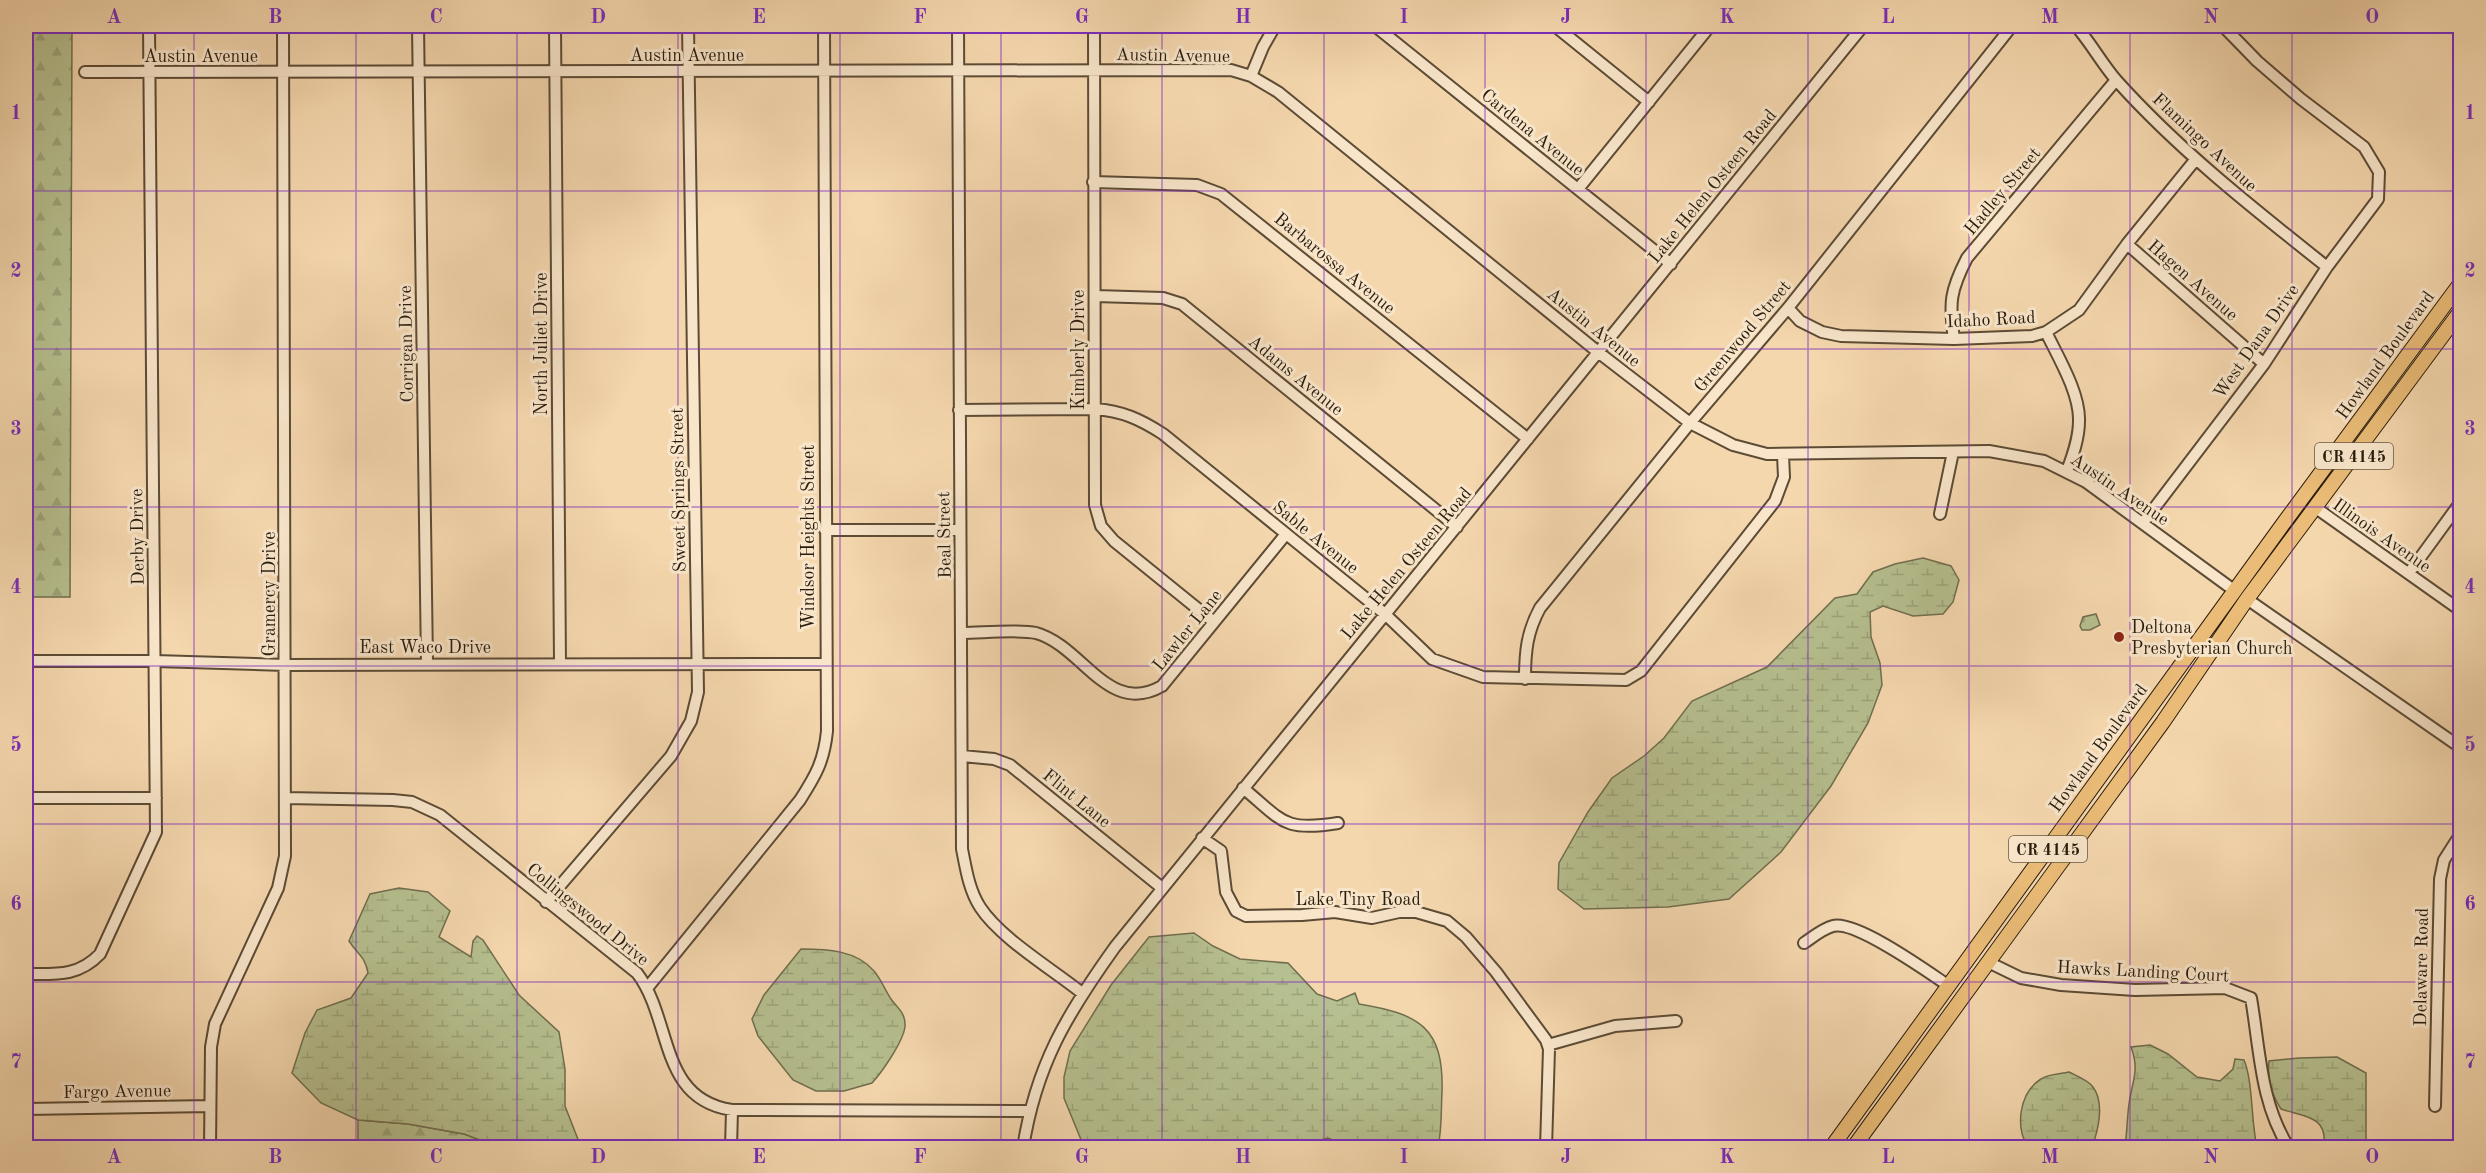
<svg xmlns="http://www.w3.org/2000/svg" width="2486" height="1173" viewBox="0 0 2486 1173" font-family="'Old Standard TT',serif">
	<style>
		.forest { fill: url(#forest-firs); stroke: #706e4e; stroke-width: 1.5 }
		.wetland { fill: url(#wetland-marsh); stroke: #706e4e; stroke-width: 1.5 }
		.cemetery { fill: url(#cemetery-stones); stroke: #706e4e; stroke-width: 1.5 }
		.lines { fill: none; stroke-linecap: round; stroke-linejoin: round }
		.minor-casing { stroke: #5c4b35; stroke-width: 14 }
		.major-casing { stroke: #291c0d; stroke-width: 16 }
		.minor { stroke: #f8e5ca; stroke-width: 10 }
		.major { stroke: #eabc77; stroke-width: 14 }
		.grid { fill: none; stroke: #7b2cbf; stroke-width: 1.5; stroke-opacity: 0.55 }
		.poi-dot { fill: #8f2418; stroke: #f8e5ca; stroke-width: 2 }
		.labels { text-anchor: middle; stroke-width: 6; stroke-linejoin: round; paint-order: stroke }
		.shield { fill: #f8e5ca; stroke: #675846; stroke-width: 1.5 }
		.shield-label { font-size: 16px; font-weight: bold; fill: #291c0d }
		.street-label { font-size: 18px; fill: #291c0d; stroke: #f8e5ca }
		.poi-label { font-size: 18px; fill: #291c0d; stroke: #f8e5ca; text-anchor: start }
		.neatline { fill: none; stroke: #7b2cbf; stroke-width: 2 }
		.grid-label { font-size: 20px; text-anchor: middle; font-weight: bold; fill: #7b2cbf }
	</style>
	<defs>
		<pattern id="forest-firs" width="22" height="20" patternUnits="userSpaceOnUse" patternTransform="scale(1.5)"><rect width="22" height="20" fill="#b6bf8f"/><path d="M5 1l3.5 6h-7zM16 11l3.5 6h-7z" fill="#9ca47a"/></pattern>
		<pattern id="wetland-marsh" width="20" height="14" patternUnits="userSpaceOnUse" patternTransform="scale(1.5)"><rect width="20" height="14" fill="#b6bf8f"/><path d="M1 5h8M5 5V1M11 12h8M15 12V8" fill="none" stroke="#9ca47a"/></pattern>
		<pattern id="cemetery-stones" width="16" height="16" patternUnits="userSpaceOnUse" patternTransform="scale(1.5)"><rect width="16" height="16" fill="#b6bf8f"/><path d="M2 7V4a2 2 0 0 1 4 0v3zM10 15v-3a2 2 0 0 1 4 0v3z" fill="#9ca47a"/></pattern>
	</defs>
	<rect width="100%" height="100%" fill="#f5d7ae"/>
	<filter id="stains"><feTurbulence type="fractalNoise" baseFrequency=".00333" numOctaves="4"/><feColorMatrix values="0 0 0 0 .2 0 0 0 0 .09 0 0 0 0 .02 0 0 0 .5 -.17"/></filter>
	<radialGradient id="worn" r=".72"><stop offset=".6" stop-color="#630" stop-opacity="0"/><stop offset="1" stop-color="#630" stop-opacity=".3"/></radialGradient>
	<!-- forest -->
	<path class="forest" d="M 26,26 L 72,26 L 70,597 L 26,597 Z
		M 358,1120 L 408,1124 L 464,1134 L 499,1147 L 358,1148 Z
		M 1328,1138 L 1350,1147 L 1305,1148 L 1309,1143 Z"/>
	<!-- wetland -->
	<path class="wetland" d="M 1923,558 L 1951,566 L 1959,580 L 1953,602 L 1943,614 L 1913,616 L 1883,606 L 1870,612 L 1871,637 L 1880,663 L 1882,685 L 1868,723 L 1831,786 L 1781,852 L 1729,899 L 1668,907 L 1584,909 L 1558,889 L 1559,863 L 1588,812 L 1612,778 L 1644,756 L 1664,738 L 1692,701 L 1767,667 L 1835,598 L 1857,594 L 1873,572 L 1895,564 Z
		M 399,888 L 428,892 L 450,911 L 439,937 L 471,957 L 473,941 L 477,936 L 483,940 L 519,995 L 559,1032 L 565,1069 L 565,1106 L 581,1147 L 540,1147 L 538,1145 L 499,1147 L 464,1134 L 408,1124 L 358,1120 L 321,1103 L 292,1073 L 305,1033 L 317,1010 L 351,998 L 368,973 C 365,956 358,955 349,941 L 370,894 Z
		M 1194,933 L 1213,946 L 1240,959 L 1288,963 L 1317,994 L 1337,1001 L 1355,993 L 1359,1004 C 1419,1014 1444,1027 1442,1092 C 1441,1110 1442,1129 1438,1147 L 1350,1147 L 1328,1138 L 1309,1143 L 1305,1148 L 1084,1147 L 1064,1098 L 1064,1077 L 1070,1051 L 1111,985 L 1149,937 Z
		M 801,949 C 827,949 856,950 874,971 C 881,979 885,990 891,999 C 898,1009 906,1013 905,1027 C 903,1042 882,1072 872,1083 L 844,1091 L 816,1091 L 793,1080 L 758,1036 L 752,1019 L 764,995 Z
		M 2150,1045 L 2168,1054 L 2197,1077 L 2220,1081 L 2233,1069 L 2235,1059 L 2244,1060 C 2253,1081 2251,1122 2257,1147 L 2125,1147 C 2127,1133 2127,1118 2129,1104 C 2132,1081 2140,1071 2131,1047 Z
		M 2337,1057 L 2366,1073 L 2366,1147 L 2324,1147 C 2328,1115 2304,1117 2281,1109 C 2271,1093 2267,1080 2269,1061 L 2299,1058 Z
		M 2069,1072 C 2077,1076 2088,1080 2093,1087 C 2105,1103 2098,1131 2092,1147 L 2028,1147 C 2015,1127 2019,1093 2041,1079 C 2048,1074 2061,1074 2069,1072 Z"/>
	<!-- cemetery -->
	<path class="cemetery" d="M 2096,614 L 2100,625 L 2090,630 L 2082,630 L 2080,626 L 2083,617 Z"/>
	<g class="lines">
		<!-- minor casing -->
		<g class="minor-casing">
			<path id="minor" d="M 418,26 L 427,663
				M 555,26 L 560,663
				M 958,26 L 962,849 C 966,869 969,890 980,907 C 1000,938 1052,969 1082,993
				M 1094,26 L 1095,505 L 1101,526 L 1114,541 L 1214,622
				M 1375,26 L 1671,264
				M 1555,26 L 1649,102
				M 2076,26 C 2091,43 2102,64 2117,81 C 2180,151 2254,209 2327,267
				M 85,72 L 1231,70 L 1251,76 L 1278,92 L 1598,352 L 1690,423 L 1733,445 L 1767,454 L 1989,451 L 2044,461 L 2086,482 L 2235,591
				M 1251,76 L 1263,47 L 1275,26
				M 1093,182 L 1197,185 L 1221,194 L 1528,439
				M 1578,189 L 1710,26
				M 2127,244 L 2264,364
				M 1095,296 L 1163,298 L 1182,304 L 1457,527
				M 1788,308 L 1800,321 L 1822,332 L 1841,336 L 1954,339 L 2032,336 L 2046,332 L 2079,310 L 2127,244 L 2196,159
				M 2046,332 C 2058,357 2080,393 2079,421 C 2079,438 2073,455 2067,471
				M 1954,339 C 1949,303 1950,291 1967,258 L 2116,80
				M 959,410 L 1095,409 C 1122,411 1140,419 1163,434 L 1385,614 L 1432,659 L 1483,677 L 1626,680 L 1641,671 L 1775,501 L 1784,477 L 1783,455
				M 2316,508 L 2460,610
				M 1940,514 L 1953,452
				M 2143,523 L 2264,364 L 2327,267 L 2378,199 L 2379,172 L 2364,147 L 2301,99 L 2257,61 L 2223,26
				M 825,530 L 960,530
				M 2409,573 L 2460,503
				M 2247,599 L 2460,747
				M 962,633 C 981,633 1018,629 1036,633 C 1083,646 1108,717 1162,686 L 1286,534
				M 26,661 L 155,661 L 285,665 L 825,664
				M 1525,679 C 1525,651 1527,632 1540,608 L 1690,423 L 1788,308 L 2012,26
				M 962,756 L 994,759 L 1010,765 L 1162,888
				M 1243,788 C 1283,821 1283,832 1338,823
				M 26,798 L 156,798
				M 286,798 L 393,800 L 412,802 L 440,815 L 637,973 C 673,1020 658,1099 732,1110 L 1029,1111
				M 1202,838 L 1221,851 L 1226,892 L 1236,911 L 1246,916 L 1302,915 L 1335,912 L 1372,918 L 1399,912 L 1416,912 L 1447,921 L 1466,937 L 1496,972 L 1546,1040 L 1549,1049 L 1546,1148
				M 546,902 L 671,756 L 691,721 L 698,692 L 688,26
				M 1804,943 C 1813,937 1822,929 1833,926 C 1856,920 1928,972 1949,986
				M 1988,962 L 2021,978 L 2061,985 L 2135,990 L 2225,988 L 2251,998 C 2260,1050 2260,1102 2289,1148
				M 26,974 C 55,974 78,977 100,954 L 156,832 L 149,26
				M 648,987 L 800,800 C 816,775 824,761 827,731 L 824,26
				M 1548,1045 L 1615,1026 L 1676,1021
				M 2435,1106 L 2440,879 L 2444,860 L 2460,835
				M 26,1109 L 210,1106
				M 210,1148 L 211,1047 L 215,1024 L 278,888 L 285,856 L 283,26
				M 731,1148 L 732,1110
				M 1023,1148 C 1036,1065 1067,1014 1115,947 L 1863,26"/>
		</g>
		<!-- major casing -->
		<g class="major-casing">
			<path id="major" d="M 1831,1148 L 2283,524 L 2460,284
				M 1853,1148 L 2163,722 L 2247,599 L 2460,312"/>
		</g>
		<!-- minor -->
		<use href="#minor" class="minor"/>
		<!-- major -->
		<use href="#major" class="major"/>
	</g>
	<!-- grid -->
	<path class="grid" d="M 194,26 L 194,1148M 356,26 L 356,1148M 517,26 L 517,1148M 678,26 L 678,1148M 840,26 L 840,1148M 1001,26 L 1001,1148M 1162,26 L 1162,1148M 1324,26 L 1324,1148M 1485,26 L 1485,1148M 1646,26 L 1646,1148M 1808,26 L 1808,1148M 1969,26 L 1969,1148M 2130,26 L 2130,1148M 2292,26 L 2292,1148M 26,191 L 2460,191M 26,349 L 2460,349M 26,507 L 2460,507M 26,666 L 2460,666M 26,824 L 2460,824M 26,982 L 2460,982"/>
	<!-- markers -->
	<circle class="poi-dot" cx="2119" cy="637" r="6"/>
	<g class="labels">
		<!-- shield labels -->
		<g class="shield">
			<rect x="2315" y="443" width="78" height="26" rx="4.5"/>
			<rect x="2009" y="836" width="78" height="26" rx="4.5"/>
		</g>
		<g class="shield-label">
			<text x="2354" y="462">CR 4145</text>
			<text x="2048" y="855">CR 4145</text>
		</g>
		<!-- street labels -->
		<g class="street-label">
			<text x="687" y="61">Austin Avenue</text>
			<text transform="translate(1173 55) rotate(1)" y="6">Austin Avenue</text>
			<text x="201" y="62">Austin Avenue</text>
			<text transform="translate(1533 132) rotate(39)" y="6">Cardena Avenue</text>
			<text transform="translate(2205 142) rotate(43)" y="6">Flamingo Avenue</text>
			<text transform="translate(1712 186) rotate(-51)" y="6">Lake Helen Osteen Road</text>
			<text transform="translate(2002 191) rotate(-50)" y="6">Hadley Street</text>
			<text transform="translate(1335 263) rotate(39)" y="6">Barbarossa Avenue</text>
			<text transform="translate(2193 280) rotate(41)" y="6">Hagen Avenue</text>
			<text transform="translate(1991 319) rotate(-3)" y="6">Idaho Road</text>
			<text transform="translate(1594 327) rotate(39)" y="6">Austin Avenue</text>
			<text transform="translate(1742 336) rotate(-50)" y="6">Greenwood Street</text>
			<text transform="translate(2256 341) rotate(-55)" y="6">West Dana Drive</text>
			<text transform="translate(406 344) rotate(-91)" y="6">Corrigan Drive</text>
			<text transform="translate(541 344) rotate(-90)" y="6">North Juliet Drive</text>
			<text transform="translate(1078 350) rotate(-90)" y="6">Kimberly Drive</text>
			<text transform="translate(2385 355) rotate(-54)" y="6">Howland Boulevard</text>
			<text transform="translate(1296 375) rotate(39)" y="6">Adams Avenue</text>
			<text transform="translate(2120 489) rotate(34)" y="6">Austin Avenue</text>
			<text transform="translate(678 490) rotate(-91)" y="6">Sweet Springs Street</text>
			<text transform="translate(944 535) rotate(-91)" y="6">Beal Street</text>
			<text transform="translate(2382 535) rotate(35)" y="6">Illinois Avenue</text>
			<text transform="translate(137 537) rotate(-91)" y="6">Derby Drive</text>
			<text transform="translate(808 537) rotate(-90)" y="6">Windsor Heights Street</text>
			<text transform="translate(1316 537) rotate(39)" y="6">Sable Avenue</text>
			<text transform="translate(1406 563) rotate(-50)" y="6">Lake Helen Osteen Road</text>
			<text transform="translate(269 594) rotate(-90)" y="6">Gramercy Drive</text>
			<text transform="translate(1187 630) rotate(-51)" y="6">Lawler Lane</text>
			<text x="425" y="653">East Waco Drive</text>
			<text transform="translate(2098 748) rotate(-54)" y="6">Howland Boulevard</text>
			<text transform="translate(1077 798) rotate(39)" y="6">Flint Lane</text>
			<text x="1358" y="905">Lake Tiny Road</text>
			<text transform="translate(588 914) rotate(39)" y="6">Collingswood Drive</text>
			<text transform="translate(2421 967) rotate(-89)" y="6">Delaware Road</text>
			<text transform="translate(2143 971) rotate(3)" y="6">Hawks Landing Court</text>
			<text transform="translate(117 1091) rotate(-1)" y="6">Fargo Avenue</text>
		</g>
		<!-- poi labels -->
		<g class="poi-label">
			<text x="2131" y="633">Deltona<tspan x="2131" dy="21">Presbyterian Church</tspan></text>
		</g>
	</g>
	<!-- margin -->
	<rect width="2486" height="1173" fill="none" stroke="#f5d7ae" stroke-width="66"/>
	<rect x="33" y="33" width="2420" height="1107" class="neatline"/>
	<g class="grid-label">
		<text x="114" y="23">A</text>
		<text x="275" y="23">B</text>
		<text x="436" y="23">C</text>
		<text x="598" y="23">D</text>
		<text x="759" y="23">E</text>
		<text x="920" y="23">F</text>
		<text x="1082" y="23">G</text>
		<text x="1243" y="23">H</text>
		<text x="1404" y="23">I</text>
		<text x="1566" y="23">J</text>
		<text x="1727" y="23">K</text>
		<text x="1888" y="23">L</text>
		<text x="2050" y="23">M</text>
		<text x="2211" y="23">N</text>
		<text x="2372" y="23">O</text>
		<text x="16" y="119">1</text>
		<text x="2470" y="119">1</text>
		<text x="16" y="277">2</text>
		<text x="2470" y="277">2</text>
		<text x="16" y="435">3</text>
		<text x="2470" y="435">3</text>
		<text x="16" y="593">4</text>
		<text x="2470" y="593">4</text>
		<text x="16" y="751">5</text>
		<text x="2470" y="751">5</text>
		<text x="16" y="910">6</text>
		<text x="2470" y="910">6</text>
		<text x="16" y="1068">7</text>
		<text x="2470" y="1068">7</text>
		<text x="114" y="1163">A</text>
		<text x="275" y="1163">B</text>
		<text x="436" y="1163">C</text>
		<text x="598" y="1163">D</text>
		<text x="759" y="1163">E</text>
		<text x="920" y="1163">F</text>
		<text x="1082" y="1163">G</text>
		<text x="1243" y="1163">H</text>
		<text x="1404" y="1163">I</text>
		<text x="1566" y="1163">J</text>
		<text x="1727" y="1163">K</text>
		<text x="1888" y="1163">L</text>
		<text x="2050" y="1163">M</text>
		<text x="2211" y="1163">N</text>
		<text x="2372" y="1163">O</text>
	</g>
	<rect width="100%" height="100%" filter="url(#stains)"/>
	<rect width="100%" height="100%" fill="url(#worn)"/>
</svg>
